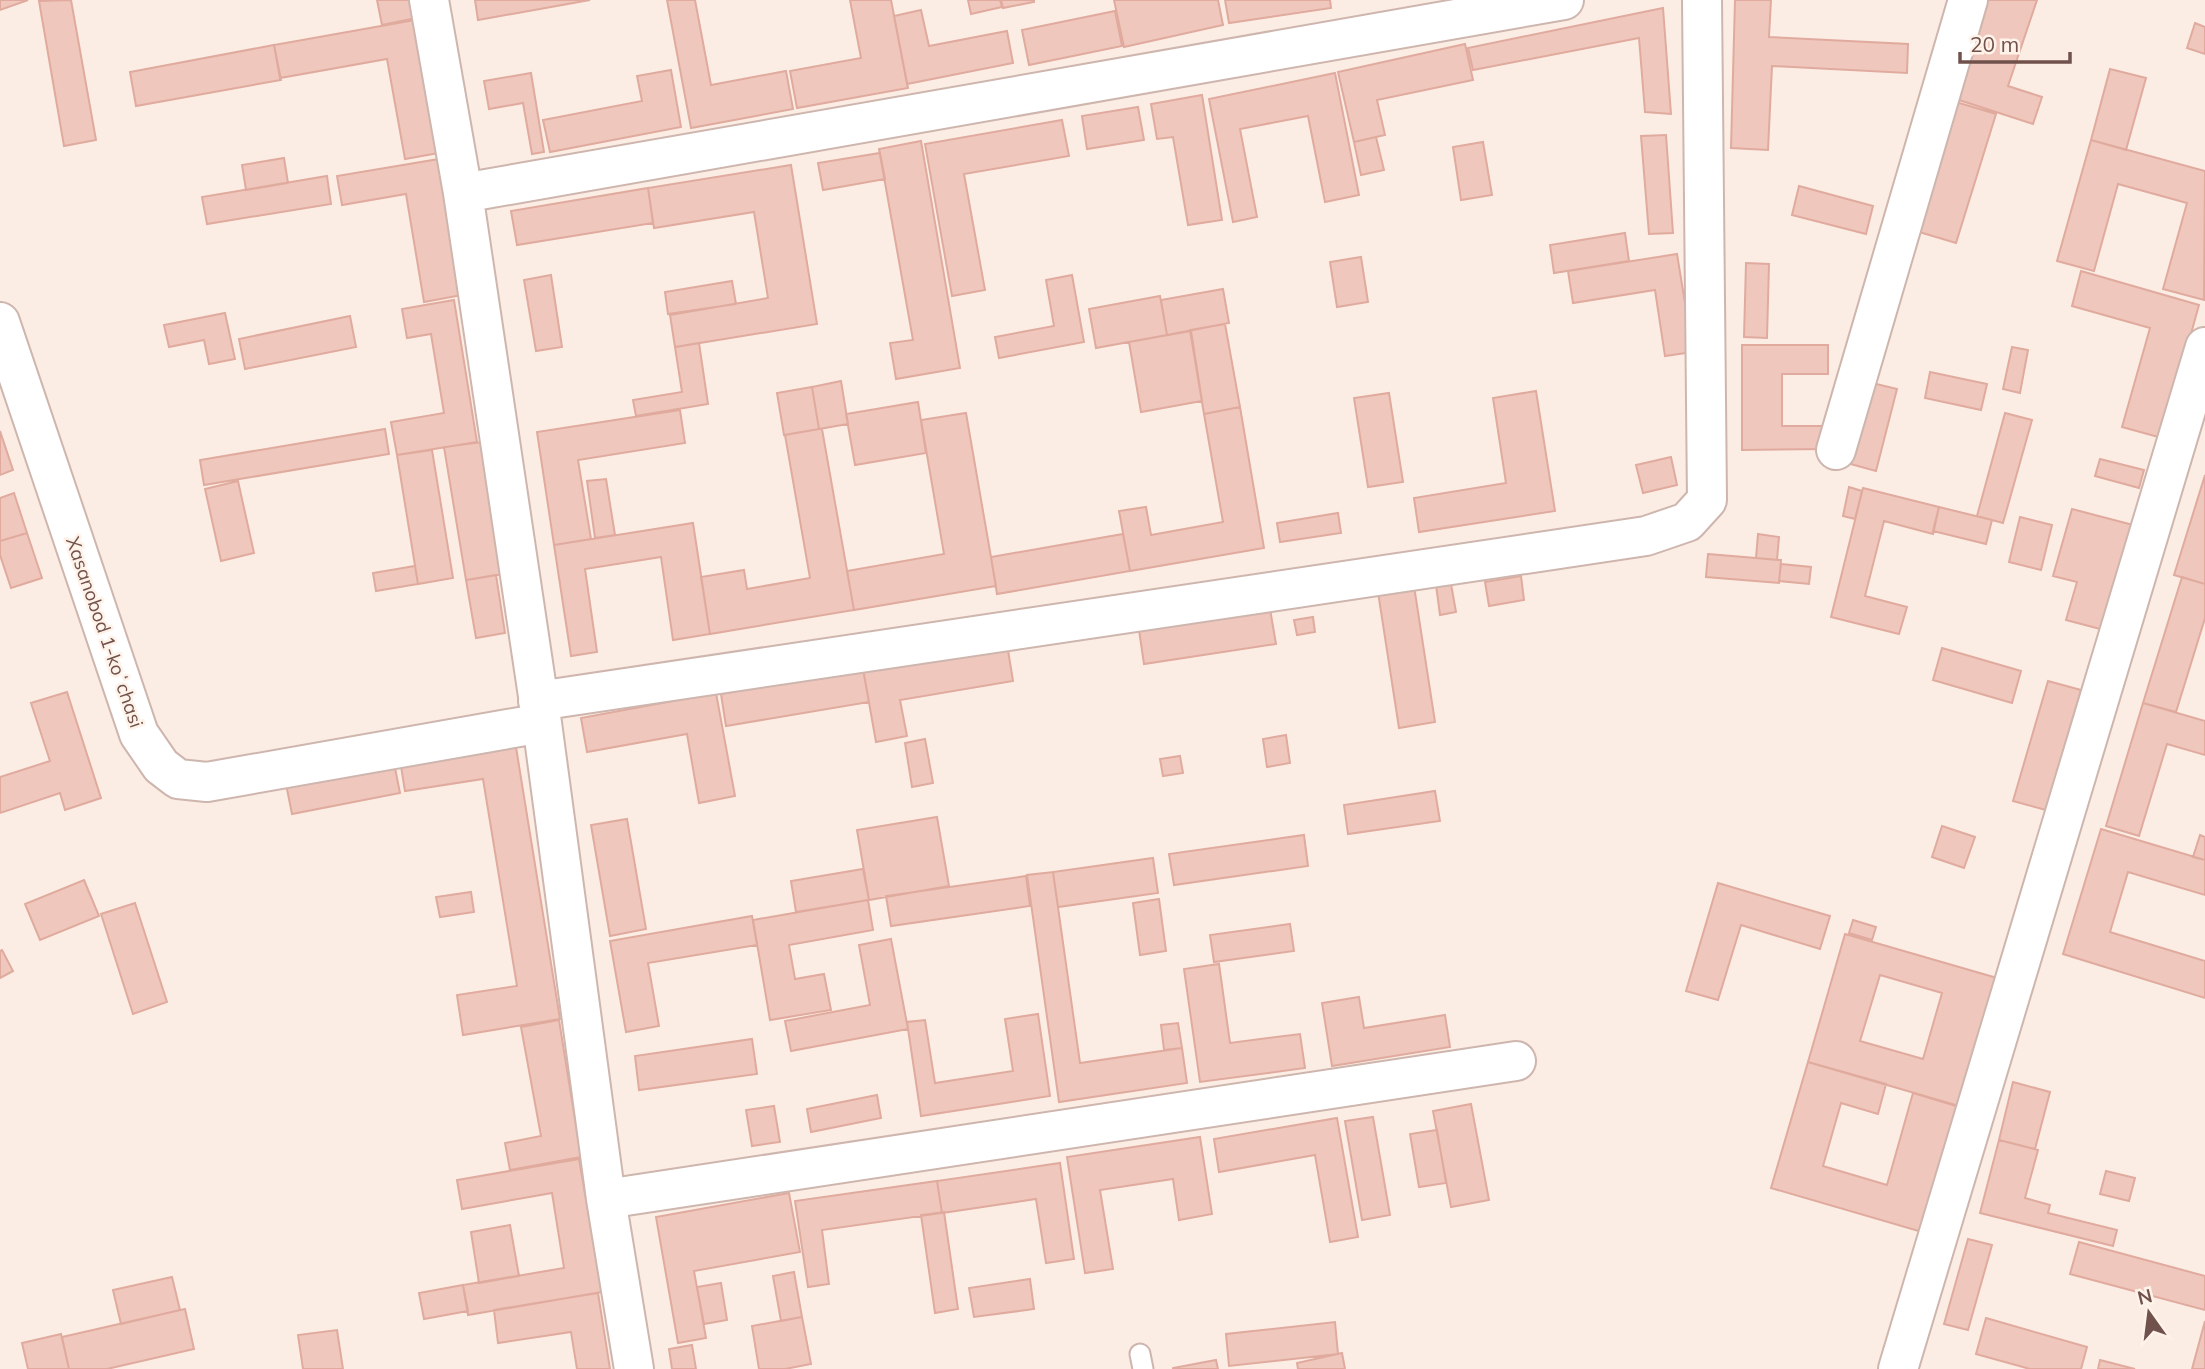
<svg xmlns="http://www.w3.org/2000/svg" width="2205" height="1369" viewBox="0 0 2205 1369" font-family="Mulish,sans-serif">
	<style>
		.building { fill: #efc7bd; stroke: #e0ab9e; stroke-width: 2; fill-rule: evenodd }
		.lines { fill: none; stroke-linecap: round; stroke-linejoin: round }
		.lane-casing { stroke: #ceb6ae; stroke-width: 23 }
		.street-casing { stroke: #ceb6ae; stroke-width: 42 }
		.lane { stroke: #fff; stroke-width: 19 }
		.street { stroke: #fff; stroke-width: 38 }
		.labels { text-anchor: middle; stroke-width: 5; stroke-linejoin: round; paint-order: stroke }
		.street-label { font-size: 19px; fill: #71514b; stroke: #fef2e9 }
	</style>
	<rect width="100%" height="100%" fill="#fbede4"/>
	<!-- building -->
	<path class="building" d="M 0,0 L 28,0 L 0,10 Z
		M 71,0 L 96,140 L 64,146 L 39,1 Z
		M 377,0 L 412,0 L 416,18 L 382,25 Z
		M 475,0 L 590,0 L 478,20 Z
		M 667,0 L 695,0 L 711,85 L 786,71 L 793,109 L 691,128 Z
		M 850,0 L 891,0 L 908,88 L 797,108 L 790,71 L 861,58 Z
		M 968,0 L 1000,0 L 1002,7 L 971,14 Z
		M 1001,0 L 1034,0 L 1034,2 L 1003,8 Z
		M 1114,0 L 1218,0 L 1223,25 L 1124,47 Z
		M 1225,0 L 1330,0 L 1331,8 L 1229,23 Z
		M 1735,0 L 1771,0 L 1769,37 L 1908,44 L 1907,73 L 1772,66 L 1768,150 L 1731,148 Z
		M 1988,0 L 2037,0 L 2008,86 L 2042,97 L 2033,124 L 1956,99 Z
		M 1663,8 L 1671,114 L 1645,112 L 1639,38 L 1473,70 L 1468,48 Z
		M 921,10 L 929,46 L 1007,31 L 1013,63 L 907,84 L 894,16 Z
		M 1115,11 L 1122,46 L 1029,65 L 1022,30 Z
		M 415,20 L 439,153 L 405,159 L 387,59 L 280,78 L 274,45 Z
		M 2195,23 L 2205,27 L 2205,54 L 2187,48 Z
		M 1465,44 L 1473,80 L 1377,100 L 1385,135 L 1354,142 L 1338,72 Z
		M 274,45 L 281,80 L 136,106 L 130,72 Z
		M 2110,69 L 2146,78 L 2126,150 L 2091,140 Z
		M 671,70 L 681,127 L 550,152 L 543,120 L 642,101 L 637,76 Z
		M 531,73 L 544,152 L 532,154 L 523,103 L 489,109 L 484,81 Z
		M 1335,73 L 1359,195 L 1325,202 L 1308,116 L 1240,129 L 1257,217 L 1233,222 L 1209,99 Z
		M 1202,95 L 1222,220 L 1188,225 L 1173,137 L 1157,139 L 1151,104 Z
		M 1956,102 L 1996,114 L 1956,243 L 1916,231 Z
		M 1138,107 L 1144,140 L 1087,149 L 1082,116 Z
		M 1062,120 L 1069,156 L 964,174 L 985,290 L 952,296 L 925,144 Z
		M 1666,135 L 1673,233 L 1649,234 L 1641,136 Z
		M 1376,137 L 1384,170 L 1361,175 L 1354,142 Z
		M 2091,140 L 2205,171 L 2204,300 L 2163,289 L 2187,203 L 2118,184 L 2094,271 L 2057,261 Z
		M 921,141 L 960,368 L 896,379 L 890,343 L 913,340 L 879,149 Z
		M 1483,142 L 1492,195 L 1461,200 L 1453,147 Z
		M 880,153 L 885,179 L 823,190 L 818,163 Z
		M 284,158 L 288,183 L 246,190 L 242,165 Z
		M 439,159 L 462,295 L 424,302 L 406,194 L 342,205 L 337,176 Z
		M 791,165 L 817,324 L 675,347 L 670,315 L 768,298 L 754,212 L 654,228 L 648,188 Z
		M 327,176 L 331,204 L 207,224 L 202,197 Z
		M 1799,186 L 1873,206 L 1866,234 L 1792,215 Z
		M 648,188 L 653,223 L 517,245 L 511,211 Z
		M 1625,233 L 1629,261 L 1554,273 L 1550,245 Z
		M 1677,254 L 1693,352 L 1665,356 L 1655,290 L 1573,303 L 1568,271 Z
		M 1361,257 L 1368,302 L 1337,307 L 1330,262 Z
		M 1746,263 L 1769,264 L 1767,338 L 1744,337 Z
		M 2081,271 L 2199,305 L 2162,438 L 2122,427 L 2150,328 L 2072,306 Z
		M 551,275 L 562,347 L 536,351 L 524,280 Z
		M 1072,275 L 1084,342 L 999,358 L 995,337 L 1054,326 L 1046,280 Z
		M 732,281 L 736,304 L 668,314 L 665,292 Z
		M 1223,289 L 1229,323 L 1167,335 L 1161,300 Z
		M 1160,296 L 1167,335 L 1096,348 L 1089,309 Z
		M 454,300 L 477,442 L 397,455 L 391,422 L 444,413 L 431,334 L 407,338 L 402,309 Z
		M 225,313 L 235,359 L 209,364 L 204,340 L 169,347 L 164,325 Z
		M 350,316 L 356,347 L 245,369 L 239,339 Z
		M 1225,324 L 1240,407 L 1204,414 L 1190,330 Z
		M 1191,331 L 1202,401 L 1141,412 L 1129,342 Z
		M 699,343 L 708,404 L 636,416 L 633,400 L 682,392 L 675,347 Z
		M 1742,345 L 1828,345 L 1828,374 L 1782,374 L 1782,426 L 1826,426 L 1827,449 L 1742,450 Z
		M 2012,347 L 2028,350 L 2020,393 L 2003,389 Z
		M 1930,372 L 1987,384 L 1981,410 L 1925,398 Z
		M 841,381 L 848,424 L 819,429 L 812,387 Z
		M 1868,382 L 1897,389 L 1876,471 L 1847,463 Z
		M 812,387 L 819,429 L 784,435 L 777,393 Z
		M 1536,391 L 1555,511 L 1419,532 L 1414,498 L 1506,483 L 1493,398 Z
		M 1389,393 L 1403,482 L 1368,487 L 1354,398 Z
		M 918,402 L 926,453 L 855,465 L 846,414 Z
		M 1240,407 L 1264,548 L 1130,571 L 1119,511 L 1146,507 L 1151,535 L 1223,522 L 1204,414 Z
		M 680,410 L 685,443 L 578,460 L 591,539 L 554,545 L 537,432 Z
		M 966,413 L 996,586 L 854,610 L 847,571 L 944,554 L 921,420 Z
		M 2005,413 L 2032,420 L 2003,523 L 1977,516 Z
		M 385,429 L 389,454 L 204,485 L 200,460 Z
		M 819,429 L 822,429 L 854,610 L 710,634 L 701,577 L 744,570 L 747,589 L 810,578 L 785,435 Z
		M 0,431 L 13,470 L 0,475 Z
		M 482,442 L 504,574 L 466,580 L 444,447 Z
		M 432,450 L 453,578 L 418,584 L 397,455 Z
		M 1671,457 L 1677,485 L 1643,493 L 1636,465 Z
		M 2100,459 L 2144,470 L 2139,488 L 2095,476 Z
		M 2205,475 L 2205,584 L 2174,575 Z
		M 606,479 L 615,535 L 595,538 L 587,481 Z
		M 238,481 L 254,553 L 221,561 L 205,489 Z
		M 1849,487 L 1862,491 L 1855,519 L 1843,516 Z
		M 1863,488 L 1939,507 L 1933,534 L 1884,521 L 1865,596 L 1907,607 L 1899,634 L 1831,617 Z
		M 14,493 L 27,533 L 0,541 L 0,498 Z
		M 1939,507 L 1992,520 L 1986,544 L 1933,531 Z
		M 2072,509 L 2133,525 L 2104,630 L 2066,620 L 2077,582 L 2053,576 Z
		M 1338,513 L 1341,533 L 1280,542 L 1277,523 Z
		M 2020,517 L 2052,525 L 2041,570 L 2009,562 Z
		M 693,523 L 710,634 L 673,640 L 661,557 L 585,569 L 597,652 L 571,656 L 554,545 Z
		M 27,533 L 42,578 L 11,588 L 0,555 L 0,541 Z
		M 1123,534 L 1130,571 L 997,594 L 991,557 Z
		M 1758,534 L 1779,537 L 1777,560 L 1756,558 Z
		M 1708,554 L 1781,560 L 1779,583 L 1706,577 Z
		M 1781,564 L 1811,567 L 1809,584 L 1779,581 Z
		M 415,566 L 418,584 L 376,591 L 373,573 Z
		M 496,575 L 505,633 L 476,638 L 466,580 Z
		M 1521,576 L 1524,600 L 1489,606 L 1485,582 Z
		M 2182,577 L 2205,584 L 2205,618 L 2176,712 L 2143,703 Z
		M 1451,584 L 1456,612 L 1440,615 L 1436,585 Z
		M 1414,586 L 1435,722 L 1399,728 L 1378,592 Z
		M 1270,609 L 1276,644 L 1144,664 L 1139,630 Z
		M 1313,617 L 1315,632 L 1297,635 L 1294,620 Z
		M 1007,644 L 1013,681 L 900,700 L 907,736 L 876,742 L 863,669 Z
		M 1942,648 L 2021,671 L 2012,703 L 1933,680 Z
		M 863,669 L 869,702 L 726,726 L 721,694 Z
		M 2048,681 L 2081,690 L 2046,810 L 2013,801 Z
		M 67,692 L 101,798 L 65,810 L 60,793 L 0,813 L 0,777 L 50,761 L 31,703 Z
		M 716,693 L 735,796 L 699,803 L 687,734 L 587,752 L 581,718 Z
		M 2143,703 L 2205,721 L 2205,755 L 2167,744 L 2139,836 L 2106,826 Z
		M 1286,735 L 1290,763 L 1267,767 L 1263,739 Z
		M 925,739 L 933,783 L 912,787 L 905,743 Z
		M 515,741 L 560,1019 L 463,1035 L 457,995 L 517,986 L 483,779 L 405,791 L 400,760 Z
		M 1180,756 L 1183,773 L 1163,776 L 1160,759 Z
		M 393,758 L 400,793 L 292,814 L 285,779 Z
		M 1435,791 L 1440,821 L 1348,834 L 1344,805 Z
		M 937,817 L 949,886 L 869,900 L 857,830 Z
		M 627,819 L 646,929 L 610,936 L 591,825 Z
		M 1942,826 L 1975,837 L 1964,868 L 1932,857 Z
		M 2101,829 L 2205,860 L 2205,895 L 2128,872 L 2110,932 L 2205,961 L 2205,998 L 2063,954 Z
		M 1304,835 L 1308,866 L 1174,885 L 1169,854 Z
		M 2200,835 L 2205,837 L 2205,860 L 2193,857 Z
		M 1153,858 L 1158,893 L 1058,907 L 1053,872 Z
		M 863,869 L 869,900 L 796,912 L 791,881 Z
		M 1053,872 L 1080,1063 L 1182,1048 L 1187,1083 L 1059,1102 L 1027,875 Z
		M 1026,876 L 1030,906 L 891,926 L 886,896 Z
		M 84,880 L 99,916 L 40,940 L 25,904 Z
		M 1718,883 L 1830,916 L 1820,949 L 1741,925 L 1718,1000 L 1686,991 Z
		M 471,892 L 474,912 L 440,917 L 436,897 Z
		M 1159,899 L 1166,951 L 1140,955 L 1133,903 Z
		M 868,900 L 873,930 L 789,945 L 795,979 L 824,974 L 831,1010 L 770,1020 L 753,920 Z
		M 135,903 L 167,1002 L 133,1014 L 101,914 Z
		M 752,916 L 757,945 L 648,963 L 659,1026 L 626,1032 L 610,941 Z
		M 1853,920 L 1876,927 L 1872,940 L 1849,933 Z
		M 1290,924 L 1294,951 L 1214,962 L 1210,935 Z
		M 1845,934 L 1997,978 L 1959,1106 L 1808,1062 ZM 1880,975 L 1942,993 L 1923,1059 L 1860,1041 Z
		M 891,939 L 908,1029 L 791,1051 L 785,1021 L 870,1005 L 859,945 Z
		M 2,950 L 13,971 L 0,978 L 0,951 Z
		M 1219,964 L 1230,1043 L 1300,1034 L 1305,1068 L 1200,1082 L 1184,969 Z
		M 1359,997 L 1364,1028 L 1445,1015 L 1450,1047 L 1332,1066 L 1322,1003 Z
		M 1038,1014 L 1050,1096 L 921,1116 L 907,1022 L 925,1020 L 935,1083 L 1013,1071 L 1005,1019 Z
		M 559,1020 L 581,1157 L 510,1170 L 505,1143 L 541,1136 L 521,1027 Z
		M 1178,1023 L 1182,1048 L 1164,1050 L 1161,1025 Z
		M 752,1039 L 757,1074 L 639,1090 L 635,1056 Z
		M 1808,1062 L 1886,1084 L 1878,1114 L 1841,1103 L 1823,1166 L 1887,1185 L 1913,1093 L 1966,1109 L 1929,1234 L 1771,1188 Z
		M 2013,1082 L 2050,1092 L 2035,1149 L 1999,1140 Z
		M 877,1095 L 881,1118 L 811,1132 L 807,1109 Z
		M 1471,1104 L 1489,1200 L 1451,1207 L 1433,1111 Z
		M 774,1106 L 780,1142 L 752,1146 L 746,1110 Z
		M 1373,1117 L 1390,1215 L 1362,1220 L 1345,1121 Z
		M 1337,1118 L 1358,1237 L 1330,1242 L 1315,1155 L 1219,1172 L 1214,1139 Z
		M 1437,1130 L 1446,1183 L 1419,1187 L 1410,1134 Z
		M 1200,1137 L 1212,1214 L 1179,1220 L 1173,1179 L 1100,1190 L 1113,1269 L 1085,1273 L 1067,1157 Z
		M 1999,1140 L 2038,1150 L 2025,1198 L 2050,1205 L 2048,1213 L 2117,1230 L 2113,1246 L 1980,1213 Z
		M 579,1159 L 602,1292 L 468,1315 L 463,1285 L 564,1268 L 552,1193 L 462,1209 L 457,1180 Z
		M 1060,1163 L 1074,1259 L 1046,1263 L 1036,1199 L 942,1213 L 937,1181 Z
		M 2106,1171 L 2135,1178 L 2129,1201 L 2100,1194 Z
		M 937,1181 L 942,1213 L 822,1230 L 829,1284 L 808,1287 L 795,1201 Z
		M 789,1193 L 800,1252 L 694,1271 L 706,1338 L 678,1343 L 656,1217 Z
		M 944,1212 L 958,1309 L 935,1313 L 921,1215 Z
		M 510,1225 L 519,1276 L 479,1283 L 471,1232 Z
		M 1968,1239 L 1992,1245 L 1968,1330 L 1944,1324 Z
		M 2079,1242 L 2205,1276 L 2205,1310 L 2070,1274 Z
		M 794,1272 L 802,1317 L 781,1321 L 773,1276 Z
		M 172,1277 L 180,1310 L 121,1324 L 113,1290 Z
		M 1030,1279 L 1034,1309 L 974,1317 L 969,1288 Z
		M 721,1283 L 727,1320 L 704,1324 L 697,1287 Z
		M 463,1285 L 468,1311 L 424,1319 L 419,1293 Z
		M 598,1293 L 610,1369 L 577,1369 L 571,1332 L 498,1343 L 494,1310 Z
		M 185,1309 L 194,1349 L 107,1369 L 69,1369 L 62,1337 Z
		M 802,1317 L 811,1364 L 785,1369 L 759,1369 L 752,1326 Z
		M 1986,1318 L 2087,1347 L 2081,1369 L 2030,1369 L 1976,1354 Z
		M 2205,1321 L 2205,1369 L 2192,1369 Z
		M 1335,1322 L 1338,1354 L 1229,1366 L 1226,1334 Z
		M 337,1330 L 343,1369 L 303,1369 L 298,1335 Z
		M 61,1334 L 69,1369 L 28,1369 L 22,1343 Z
		M 692,1345 L 696,1369 L 672,1369 L 669,1349 Z
		M 1342,1353 L 1345,1369 L 1298,1369 L 1297,1363 Z
		M 1216,1360 L 1218,1369 L 1173,1369 L 1173,1368 Z
		M 2100,1360 L 2135,1369 L 2098,1369 Z"/>
	<g class="lines">
		<!-- lane casing -->
		<g class="lane-casing">
			<path id="lane" d="M 1140,1354 L 1143,1369"/>
		</g>
		<!-- street casing -->
		<g class="street-casing">
			<path id="street" d="M 429,0 L 463,193 L 542,723 L 606,1199 L 634,1369
				M 463,193 L 1564,0
				M 0,322 L 139,734 L 161,766 L 178,779 L 207,782 L 542,723
				M 1836,450 L 1968,0
				M 538,701 L 1646,536 L 1687,522 L 1707,500 L 1702,0
				M 606,1199 L 1516,1061
				M 1898,1369 L 2205,347"/>
		</g>
		<!-- lane -->
		<use href="#lane" class="lane"/>
		<!-- street -->
		<use href="#street" class="street"/>
	</g>
	<g class="labels">
		<!-- street labels -->
		<g class="street-label">
			<text transform="translate(105 632) rotate(71)" y="7">Xasanobod 1-koʻchasi</text>
		</g>
	</g>
	<!-- north arrow -->
	<g transform="translate(2149 1313) rotate(346)" stroke="#fef2e9" stroke-width="5" paint-order="stroke">
	<path d="M0-5L12 26L0 18L-12 26Z" fill="#71514b"/>
	<text y="-10" font-size="19" font-weight="bold" text-anchor="middle" fill="#71514b">N</text>
	</g>
	<!-- scale -->
	<path d="M1960 52v10h110v-10" fill="none" stroke="#71514b" stroke-width="3.5"/>
	<text x="1970" y="52" font-size="21" fill="#71514b" stroke="#fef2e9" stroke-width="5" paint-order="stroke">20 m</text>
</svg>
